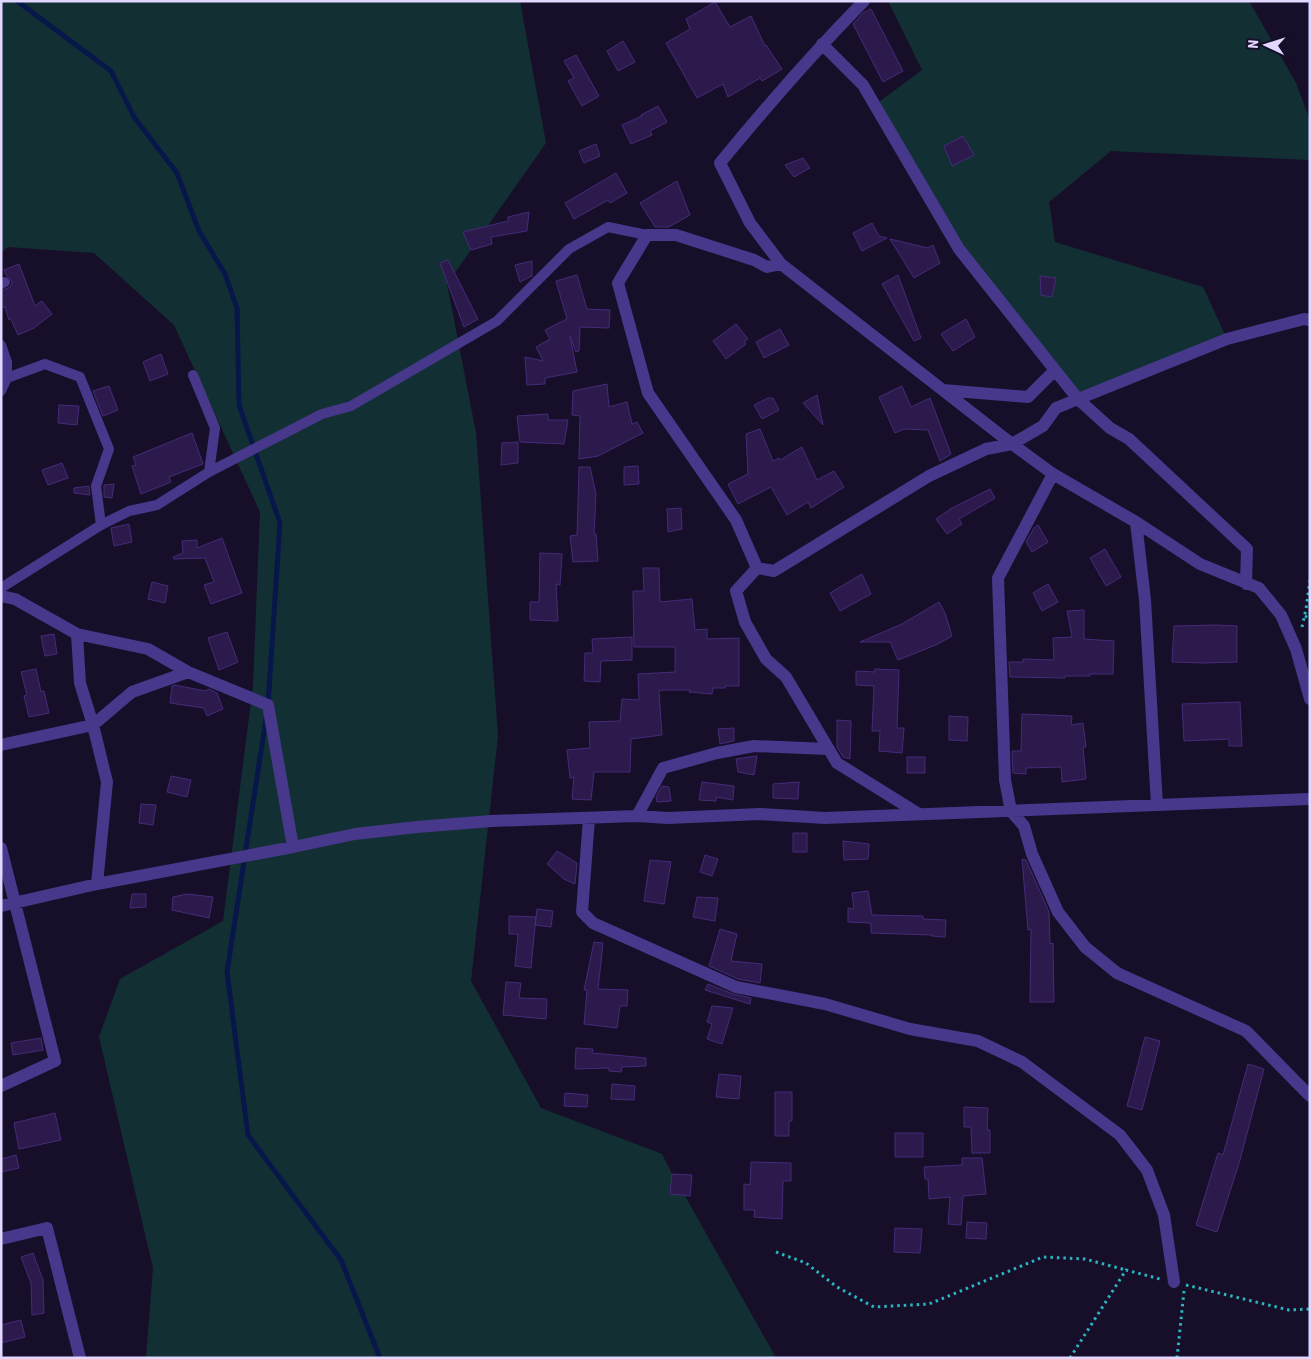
<svg xmlns="http://www.w3.org/2000/svg" width="1311" height="1359" viewBox="0 0 1311 1359" font-family="'Roboto Condensed',sans-serif">
	<style>
		.green { fill: #123034 }
		.lines { fill: none; stroke-linecap: round; stroke-linejoin: round }
		.stream { stroke: #08174a; stroke-width: 5 }
		.building { fill: #2b1a4b; stroke: #452b79 }
		.path { stroke: #2ab5c1; stroke-width: 3; stroke-dasharray: 2.5 4; stroke-linecap: butt }
		.service { stroke: #47388b; stroke-width: 10 }
		.minor { stroke: #47388b; stroke-width: 12 }
	</style>
	<rect width="100%" height="100%" fill="#170f2a"/>
	<!-- green -->
	<path class="green" d="M 1,1 L 520,1 L 546,143 L 447,284 L 476,433 L 498,736 L 471,981 L 541,1108 L 662,1154 L 672,1174 L 670,1194 L 685,1196 L 776,1358 L 146,1358 L 153,1268 L 99,1037 L 120,979 L 223,921 L 253,686 L 260,512 L 174,325 L 94,253 L 8,247 L 1,253 Z
		M 888,1 L 1249,1 L 1296,83 L 1310,120 L 1310,160 L 1111,151 L 1049,202 L 1055,242 L 1203,287 L 1227,339 L 1078,399 L 959,249 L 875,105 L 922,70 Z"/>
	<g class="lines">
		<!-- stream -->
		<path class="stream" d="M 17,1 L 111,71 L 134,117 L 177,173 L 199,231 L 225,274 L 237,308 L 239,405 L 280,523 L 268,705
			M 266,719 L 227,972 L 248,1135 L 341,1260 L 380,1358"/>
	</g>
	<!-- building -->
	<path class="building" d="M 715,2 L 730,27 L 751,16 L 765,46 L 766,45 L 782,69 L 762,81 L 760,78 L 728,97 L 723,84 L 697,98 L 666,43 L 690,29 L 686,19 Z
		M 871,9 L 903,71 L 883,82 L 853,24 L 863,13 Z
		M 623,41 L 635,62 L 618,71 L 607,51 Z
		M 576,55 L 599,96 L 582,106 L 568,81 L 574,78 L 564,61 Z
		M 658,106 L 667,122 L 650,131 L 652,135 L 631,144 L 622,125 L 642,116 L 641,115 Z
		M 963,136 L 974,155 L 952,166 L 944,146 Z
		M 596,144 L 600,156 L 584,163 L 579,151 Z
		M 803,158 L 810,168 L 794,177 L 785,165 Z
		M 616,173 L 627,193 L 610,203 L 608,200 L 574,219 L 565,203 Z
		M 677,181 L 690,215 L 669,227 L 655,227 L 640,203 Z
		M 529,212 L 527,231 L 491,237 L 492,244 L 471,250 L 463,232 L 508,221 L 508,217 Z
		M 872,223 L 879,236 L 887,238 L 862,251 L 853,233 Z
		M 890,239 L 928,248 L 933,245 L 940,263 L 914,278 Z
		M 448,260 L 478,319 L 464,327 L 440,263 Z
		M 532,261 L 532,276 L 520,282 L 515,265 Z
		M 19,264 L 35,306 L 42,301 L 52,314 L 34,328 L 18,335 L 11,319 L 9,320 L 5,307 L 1,308 L 1,291 L 10,287 L 12,283 L 11,279 L 6,275 L 4,270 Z
		M 577,275 L 587,309 L 610,310 L 609,328 L 580,327 L 579,351 L 576,352 L 570,336 L 577,372 L 545,378 L 545,384 L 527,385 L 525,357 L 543,361 L 536,347 L 550,339 L 545,330 L 567,319 L 556,281 Z
		M 898,275 L 921,338 L 914,341 L 882,284 Z
		M 1040,276 L 1056,278 L 1052,297 L 1041,295 Z
		M 966,319 L 975,337 L 953,351 L 941,334 Z
		M 736,324 L 748,339 L 744,341 L 746,344 L 726,359 L 713,341 Z
		M 780,329 L 789,345 L 764,358 L 756,342 Z
		M 161,354 L 168,374 L 150,381 L 143,362 Z
		M 607,384 L 609,407 L 627,402 L 632,424 L 637,422 L 643,433 L 598,456 L 579,459 L 580,416 L 572,415 L 573,391 Z
		M 109,386 L 118,410 L 103,416 L 93,391 Z
		M 902,386 L 911,407 L 930,398 L 951,454 L 940,461 L 928,430 L 904,429 L 895,433 L 879,397 Z
		M 817,395 L 823,425 L 803,403 Z
		M 768,398 L 773,398 L 779,410 L 762,419 L 754,405 Z
		M 59,405 L 79,406 L 77,425 L 58,423 Z
		M 548,414 L 548,420 L 568,420 L 564,444 L 520,442 L 517,416 Z
		M 760,429 L 773,461 L 779,458 L 780,460 L 802,447 L 817,480 L 834,471 L 844,487 L 811,508 L 808,502 L 787,515 L 771,487 L 738,504 L 728,484 L 748,474 L 746,434 Z
		M 192,433 L 203,464 L 169,477 L 171,482 L 141,494 L 132,466 L 136,465 L 133,457 Z
		M 518,442 L 518,463 L 501,465 L 502,443 Z
		M 62,463 L 68,478 L 48,485 L 42,470 Z
		M 638,466 L 639,484 L 624,485 L 624,467 Z
		M 579,467 L 590,467 L 596,494 L 594,534 L 596,534 L 598,561 L 573,562 L 570,536 L 577,535 Z
		M 114,484 L 112,498 L 104,497 L 104,485 Z
		M 89,486 L 90,495 L 74,493 L 74,488 Z
		M 990,489 L 995,498 L 959,519 L 962,524 L 947,534 L 936,519 L 952,508 Z
		M 681,508 L 682,529 L 668,532 L 667,509 Z
		M 129,524 L 132,542 L 114,546 L 111,528 Z
		M 1038,525 L 1048,542 L 1032,552 L 1026,542 L 1034,528 Z
		M 222,538 L 242,593 L 211,604 L 204,585 L 214,582 L 205,558 L 174,559 L 173,557 L 183,553 L 182,541 L 197,540 L 197,548 Z
		M 1105,549 L 1121,577 L 1106,586 L 1090,558 Z
		M 540,553 L 562,554 L 560,585 L 556,584 L 558,621 L 530,620 L 530,602 L 539,602 Z
		M 643,568 L 659,568 L 660,602 L 692,599 L 695,630 L 707,629 L 707,639 L 739,638 L 739,686 L 725,686 L 725,688 L 713,688 L 712,694 L 689,692 L 690,690 L 662,690 L 659,691 L 662,735 L 631,739 L 630,772 L 594,772 L 591,800 L 572,799 L 574,777 L 570,778 L 567,750 L 590,748 L 589,722 L 620,721 L 622,699 L 639,700 L 638,674 L 675,672 L 675,647 L 634,647 L 633,591 L 644,591 Z
		M 862,574 L 871,594 L 840,611 L 830,593 Z
		M 152,582 L 168,586 L 165,603 L 148,599 Z
		M 1048,584 L 1058,602 L 1042,611 L 1033,593 Z
		M 939,602 L 945,613 L 952,636 L 938,644 L 898,660 L 890,642 L 860,642 L 902,624 Z
		M 1084,610 L 1084,639 L 1114,641 L 1113,674 L 1090,674 L 1090,676 L 1065,676 L 1065,678 L 1010,677 L 1009,662 L 1023,662 L 1023,659 L 1054,660 L 1053,638 L 1072,637 L 1067,611 Z
		M 1216,625 L 1237,626 L 1237,662 L 1204,663 L 1172,662 L 1174,626 Z
		M 227,632 L 238,662 L 219,670 L 208,638 Z
		M 54,634 L 57,654 L 45,656 L 41,636 Z
		M 632,637 L 632,660 L 601,661 L 600,682 L 584,681 L 585,653 L 593,653 L 592,639 Z
		M 36,669 L 41,692 L 44,691 L 49,713 L 29,717 L 24,696 L 27,695 L 21,672 Z
		M 875,669 L 899,670 L 897,728 L 904,728 L 902,753 L 879,751 L 880,731 L 872,731 L 874,686 L 856,685 L 856,671 L 875,672 Z
		M 175,685 L 205,691 L 209,689 L 217,693 L 223,709 L 207,716 L 204,708 L 170,703 L 172,686 Z
		M 1240,702 L 1242,746 L 1229,746 L 1229,739 L 1184,741 L 1182,704 Z
		M 1022,714 L 1072,716 L 1071,725 L 1083,723 L 1086,747 L 1083,747 L 1086,779 L 1062,782 L 1061,767 L 1026,768 L 1026,774 L 1013,773 L 1012,751 L 1021,751 Z
		M 949,716 L 968,717 L 967,741 L 949,740 Z
		M 837,720 L 851,721 L 850,759 L 843,757 L 837,747 Z
		M 734,728 L 734,741 L 720,744 L 718,729 Z
		M 757,756 L 754,775 L 738,772 L 736,759 Z
		M 907,757 L 925,757 L 925,773 L 907,773 Z
		M 171,776 L 191,780 L 187,797 L 167,792 Z
		M 702,782 L 734,786 L 733,800 L 716,797 L 716,801 L 699,800 Z
		M 799,782 L 798,799 L 773,798 L 773,784 Z
		M 662,786 L 669,787 L 671,801 L 657,802 L 656,797 Z
		M 141,804 L 156,805 L 153,825 L 139,823 Z
		M 793,833 L 807,833 L 807,852 L 793,852 Z
		M 843,841 L 869,844 L 868,859 L 844,860 Z
		M 557,851 L 577,863 L 575,884 L 564,879 L 547,864 Z
		M 705,855 L 718,859 L 712,876 L 700,872 Z
		M 1022,859 L 1026,860 L 1049,912 L 1050,944 L 1053,943 L 1054,1002 L 1030,1002 L 1031,929 L 1028,930 Z
		M 650,860 L 671,862 L 664,904 L 644,901 Z
		M 868,891 L 872,915 L 923,916 L 923,919 L 946,920 L 945,937 L 932,936 L 932,935 L 871,933 L 871,923 L 848,922 L 848,908 L 854,909 L 852,893 Z
		M 132,894 L 146,894 L 146,907 L 130,908 Z
		M 187,894 L 213,897 L 209,918 L 172,910 L 173,897 Z
		M 697,897 L 718,898 L 715,921 L 693,917 Z
		M 537,909 L 553,911 L 551,927 L 535,925 Z
		M 509,916 L 536,917 L 531,968 L 515,966 L 518,934 L 509,934 Z
		M 720,929 L 737,934 L 731,961 L 762,964 L 760,983 L 738,979 L 709,966 Z
		M 594,942 L 603,943 L 598,989 L 628,990 L 627,1006 L 620,1006 L 617,1028 L 584,1024 L 587,990 L 584,990 Z
		M 506,982 L 521,983 L 519,998 L 547,999 L 546,1019 L 503,1015 Z
		M 708,984 L 733,994 L 751,998 L 750,1004 L 705,990 Z
		M 712,1006 L 733,1008 L 722,1044 L 707,1039 L 712,1024 L 707,1022 Z
		M 1145,1037 L 1160,1041 L 1142,1110 L 1127,1106 Z
		M 41,1038 L 43,1050 L 13,1055 L 11,1043 Z
		M 576,1048 L 593,1049 L 592,1053 L 646,1058 L 646,1066 L 622,1067 L 621,1072 L 609,1071 L 609,1068 L 575,1069 Z
		M 1248,1064 L 1264,1069 L 1240,1160 L 1217,1232 L 1196,1225 L 1218,1153 L 1223,1155 Z
		M 719,1074 L 741,1076 L 739,1099 L 716,1097 Z
		M 612,1084 L 635,1086 L 634,1100 L 611,1099 Z
		M 775,1092 L 792,1092 L 792,1121 L 789,1121 L 789,1136 L 775,1136 Z
		M 565,1093 L 588,1095 L 587,1107 L 564,1106 Z
		M 964,1107 L 988,1108 L 987,1130 L 990,1130 L 990,1153 L 972,1153 L 971,1127 L 964,1127 Z
		M 55,1113 L 61,1140 L 19,1149 L 14,1123 Z
		M 895,1133 L 923,1133 L 923,1157 L 895,1157 Z
		M 16,1155 L 19,1168 L 1,1172 L 1,1159 Z
		M 962,1158 L 982,1158 L 986,1194 L 963,1196 L 961,1225 L 948,1224 L 950,1197 L 929,1199 L 928,1179 L 925,1179 L 924,1167 L 962,1165 Z
		M 751,1162 L 791,1163 L 791,1181 L 783,1181 L 782,1219 L 754,1217 L 755,1210 L 744,1210 L 744,1184 L 750,1185 Z
		M 672,1174 L 692,1175 L 690,1196 L 670,1194 Z
		M 967,1222 L 987,1223 L 986,1239 L 966,1238 Z
		M 895,1228 L 922,1229 L 920,1253 L 894,1252 Z
		M 33,1253 L 43,1280 L 44,1313 L 32,1315 L 31,1283 L 21,1257 Z
		M 21,1320 L 25,1337 L 1,1343 L 1,1325 Z"/>
	<g class="lines">
		<!-- path -->
		<path class="path" d="M 1305,616 L 1310,619
			M 1302,627 L 1306,609 L 1310,580
			M 776,1252 L 806,1263 L 837,1287 L 874,1307 L 929,1304 L 1043,1257 L 1085,1259 L 1126,1270
			M 1186,1285 L 1289,1310 L 1310,1309
			M 1070,1358 L 1126,1270 L 1160,1279
			M 1177,1358 L 1184,1291"/>
		<!-- service -->
		<path class="service" d="M 1,284 L 5,282
			M 1,345 L 7,362 L 7,378
			M 1,391 L 7,378 L 45,364 L 80,377 L 109,449 L 96,486 L 101,525
			M 209,472 L 322,414 L 351,406 L 497,321 L 569,249 L 608,227 L 647,235
			M 1,588 L 101,525 L 129,511 L 157,505 L 209,472 L 215,428 L 193,375"/>
		<!-- minor -->
		<path class="minor" d="M 864,1 C 813,53 766,107 720,163 L 750,223 L 781,264 L 1012,444 L 1053,474 L 1136,522 L 1200,564 L 1259,588 L 1281,615 L 1296,649 L 1310,699
			M 822,44 L 863,85 L 959,249 L 1078,399 L 1110,428 L 1129,439 L 1247,549 L 1246,584
			M 943,390 L 1028,397 L 1055,370
			M 1053,474 L 998,578 L 1005,780 L 1011,811 L 1024,826 L 1032,854 L 1058,912 L 1085,947 L 1117,973 L 1246,1031 L 1310,1096
			M 1136,522 L 1145,600 L 1157,805
			M 757,568 L 774,571 L 929,476 L 986,449 L 1012,444 L 1043,426 L 1056,408 L 1078,399 L 1227,339 L 1304,319 L 1310,320
			M 757,568 L 736,520 L 648,393 L 618,283 L 647,235 L 676,235 L 754,260 L 767,267 L 781,264
			M 757,568 L 736,591 L 745,622 L 766,659 L 786,677 L 837,763 L 919,814
			M 1,596 L 15,599 L 77,634 L 148,649 L 188,672 L 268,705 L 293,847 L 355,834 L 417,827 L 491,821 L 637,816 L 668,818 L 760,814 L 825,818 L 1310,799
			M 77,634 L 80,683 L 93,725 L 107,782 L 97,884
			M 1,745 L 93,725 L 132,692 L 188,672
			M 637,816 L 663,768 L 717,753 L 754,746 L 828,749
			M 589,818 L 582,912 L 593,923 L 736,987 L 825,1004 L 910,1029 L 978,1041 L 1022,1062 L 1120,1135 L 1147,1170 L 1164,1215 L 1174,1282
			M 1,848 L 55,1061 L 1,1086
			M 1,906 L 97,884 L 293,847
			M 1,1239 L 47,1228 L 80,1358"/>
	</g>
	<!-- border -->
	<rect width="1311" height="1359" fill="none" stroke="#e2d7ff" stroke-width="5"/>
	<!-- north arrow -->
	<g transform="translate(1266 45) rotate(274)" stroke="#170f2a" stroke-width="4" paint-order="stroke">
	<path d="M0-4L9 19L0 12L-9 19Z" fill="#e2d7ff"/>
	<text y="-8" font-size="14" font-weight="bold" text-anchor="middle" fill="#e2d7ff">N</text>
	</g>
</svg>
